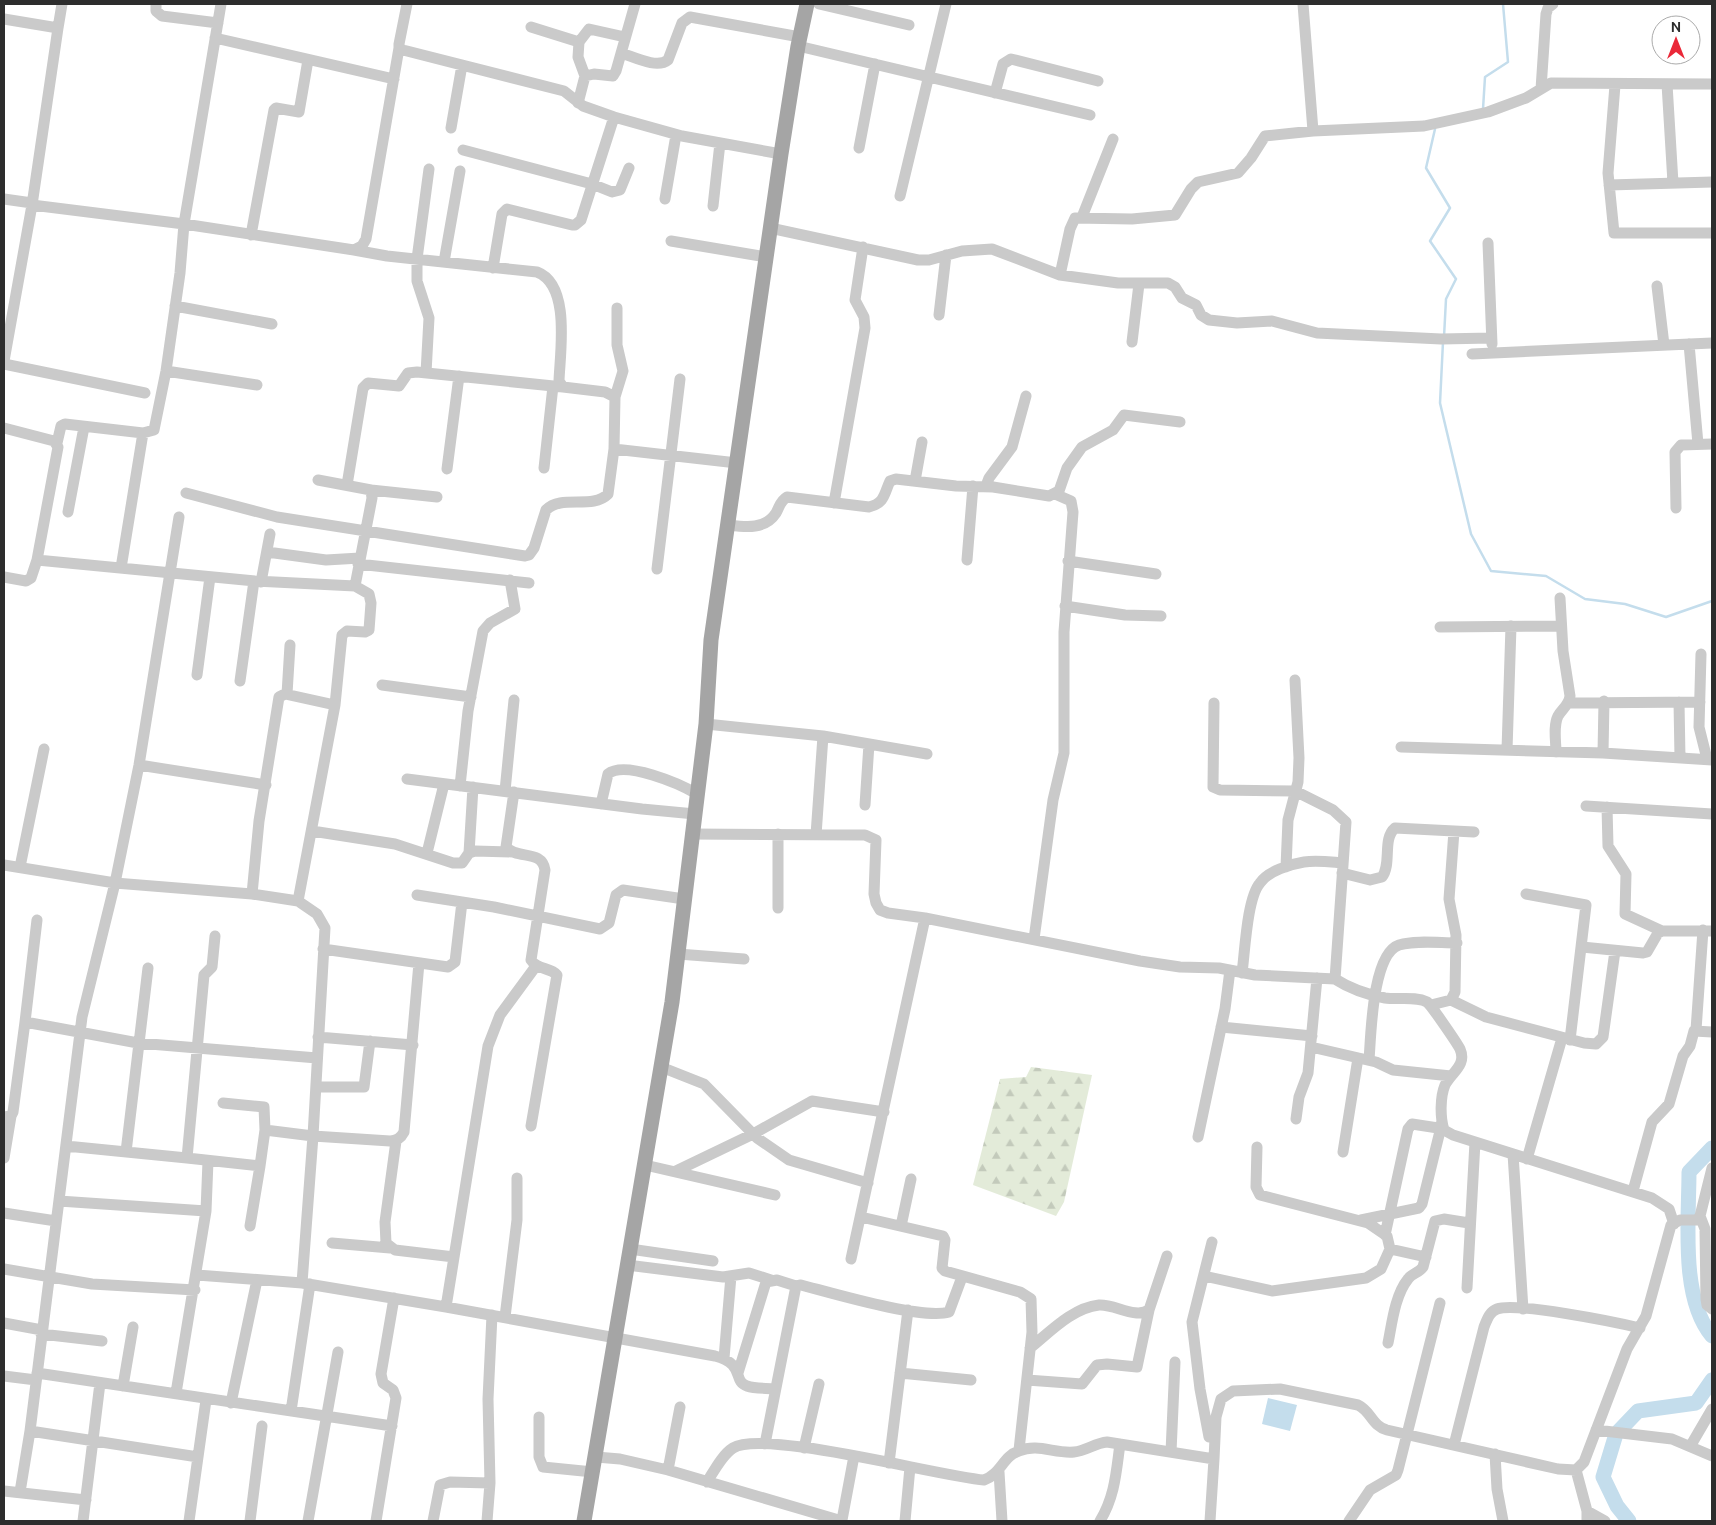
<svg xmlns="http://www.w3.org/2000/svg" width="1716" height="1525" viewBox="0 0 1716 1525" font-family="Ubuntu,sans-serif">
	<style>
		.forest { fill: url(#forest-firs) }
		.water { fill: #c4ddec }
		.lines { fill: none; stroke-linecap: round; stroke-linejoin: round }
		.stream { stroke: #c4ddec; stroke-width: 2.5 }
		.river { stroke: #c4ddec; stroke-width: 15 }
		.minor { stroke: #cacaca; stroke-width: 11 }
		.major { stroke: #a5a5a5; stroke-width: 15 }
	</style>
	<defs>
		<pattern id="forest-firs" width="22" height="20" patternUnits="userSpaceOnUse" patternTransform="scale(1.25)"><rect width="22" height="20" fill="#e3ebd9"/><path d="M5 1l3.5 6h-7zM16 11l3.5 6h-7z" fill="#c3cabb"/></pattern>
	</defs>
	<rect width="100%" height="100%" fill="#fff"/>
	<!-- forest -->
	<path class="forest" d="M 1031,1067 L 1092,1075 L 1064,1202 L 1056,1216 L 973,1185 L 1000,1079 L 1026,1077 Z"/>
	<!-- water -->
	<path class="water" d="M 1268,1398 L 1297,1405 L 1290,1431 L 1262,1424 Z"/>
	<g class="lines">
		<!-- stream -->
		<path class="stream" d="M 1483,109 L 1485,77 L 1508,62 L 1503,4
			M 1435,129 L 1426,168 L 1450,208 L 1430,241 L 1456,279 L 1446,299 L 1444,337
			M 1443,342 L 1440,403 L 1471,534 L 1491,571 L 1546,576 L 1585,599 L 1625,604 L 1666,617 L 1712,601"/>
		<!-- river -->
		<path class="river" d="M 1712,1148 L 1689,1172 C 1689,1220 1680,1298 1712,1336
			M 1629,1521 L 1617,1506 L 1603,1477 L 1616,1434 L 1638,1411 L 1696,1403 L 1712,1380"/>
		<!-- minor -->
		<path class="minor" d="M 156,4 L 156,11 L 162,16 L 218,23
			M 407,4 L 399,44 L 399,48 L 403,50 L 564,91 L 583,106 L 614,117 L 682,136 L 781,154
			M 819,4 L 909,25
			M 1303,4 L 1313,131
			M 4,19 L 58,28 L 62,4
			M 531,27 L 579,42 L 578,57 L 585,76
			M 215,38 L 394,79
			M 579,42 L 589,29 L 625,37
			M 798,46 L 1090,115
			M 621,53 C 634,57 657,69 668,60 L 682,23 L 690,17 L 800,37
			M 1667,84 L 1673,183
			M 1615,85 L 1608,173 L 1614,233 L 1712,233
			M 1541,89 L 1546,14 L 1548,8 L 1553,4
			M 995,93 L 1003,64 L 1011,59 L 1098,81
			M 578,103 L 585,76 L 594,74 L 613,76 L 616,71 L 635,4
			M 451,128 L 462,65
			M 859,148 L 875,64
			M 463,150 L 592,184 L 612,192 L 620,190 L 629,168
			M 1609,185 L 1712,182
			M 900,196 L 946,4
			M 4,199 L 32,203
			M 665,199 L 676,135
			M 32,205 L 184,224 L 354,250 L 362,246 L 366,239 L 399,48
			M 713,206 L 720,143
			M 1082,217 L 1113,139
			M 770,228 L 918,260 L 929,260 L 962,251 L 992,249 L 1060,275 L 1118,283 L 1168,283 L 1175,287 L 1182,298 L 1196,305 L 1201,315 L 1209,320 L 1237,323 L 1272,321 L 1317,333 L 1441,339 L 1491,338
			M 251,235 L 274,110 L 276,108 L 299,112 L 308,60
			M 671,241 L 766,257
			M 1488,243 L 1492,344
			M 354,250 L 387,256 L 537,272 C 571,285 560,352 559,381 L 563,387 L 605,392 L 615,397 L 614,449 L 737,463
			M 444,262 L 460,171
			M 493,268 L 502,214 L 507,209 L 572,225 L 575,225 L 581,220 L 614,117
			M 1060,275 L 1070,229 L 1075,218 L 1132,219 L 1175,215 L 1191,189 L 1198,182 L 1238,173 L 1251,158 L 1265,136 L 1313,131 L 1424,126 L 1488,112 L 1526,98 L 1551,83 L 1712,84
			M 1657,286 L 1664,345
			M 175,306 L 272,324
			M 939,315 L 946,255
			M 1132,342 L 1139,284
			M 1689,344 L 1698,444
			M 1472,354 L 1712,343
			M 4,361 L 32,205 L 58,28
			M 4,364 L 145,393
			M 166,371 L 257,385
			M 426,373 L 429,318 L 417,281 L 417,259 L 429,169
			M 615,397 L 623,371 L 617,345 L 617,308
			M 4,428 L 54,441 L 58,447 L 37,560 L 31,578 L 26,581 L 4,577
			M 57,443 L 61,426 L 65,424 L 143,433 L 154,430 L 166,371 L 180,273 L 184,224 L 221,4
			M 544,468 L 553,386
			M 447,469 L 459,376
			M 915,481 L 922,442
			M 347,485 L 363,388 L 368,383 L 399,386 L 408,373 L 417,372 L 563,387
			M 986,486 L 989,478 L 1012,447 L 1026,396
			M 371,490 L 437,497
			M 186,493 L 277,517 L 525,556 L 529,555 L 534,548 L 546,510 C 562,494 592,510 608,494 L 614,449
			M 834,503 L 865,328 L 864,317 L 855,300 L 863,247
			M 1676,508 L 1675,452 L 1681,445 L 1712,444
			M 68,512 L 84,427
			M 728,525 C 745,527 765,530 776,513 C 780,506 780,501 787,497 L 869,507 C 885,503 884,494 890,481 L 896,479 L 956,486 L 993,487 L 1049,496 L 1059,491 L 1067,468 L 1082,447 L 1113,430 L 1124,415 L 1180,422
			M 267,552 L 326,560 L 360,558
			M 37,560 L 255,581 L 355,586
			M 967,560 L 973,486
			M 1068,561 L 1156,574
			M 358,564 L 529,583
			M 121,568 L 143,433
			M 657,569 L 680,379
			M 261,582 L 270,534
			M 1065,606 L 1125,615 L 1161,616
			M 1440,627 L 1561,626
			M 1701,654 L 1699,727 L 1707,759
			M 197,675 L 210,577
			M 240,681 L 254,581
			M 382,685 L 471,697
			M 287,694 L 290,645
			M 1679,702 L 1680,758
			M 1214,703 L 1213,787 L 1220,790 L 1295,791 L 1333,810 L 1346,822 L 1335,979 C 1349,988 1369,995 1385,998 C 1398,1000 1415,996 1427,1002 C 1431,1005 1457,1043 1460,1049 C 1467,1065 1452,1072 1445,1085 C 1440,1097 1440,1118 1444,1130 L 1453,1135 L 1652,1198 L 1669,1209 L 1674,1224
			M 1569,703 L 1700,702
			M 706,724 L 823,736 L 927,754
			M 1401,747 L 1603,753 L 1712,760
			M 1507,750 L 1511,626
			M 1556,752 C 1556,742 1553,726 1558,716 C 1562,709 1569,705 1570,696 L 1563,651 L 1560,598
			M 1603,753 L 1604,701
			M 139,765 L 266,785
			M 407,779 L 642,809 L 695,814
			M 460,786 L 468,711 L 483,631 L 490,623 L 515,609 L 510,580
			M 505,791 L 514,700
			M 514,792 L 506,847 C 517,860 542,849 545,870 L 531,960 C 537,970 550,967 557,975 L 531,1126
			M 601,804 L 608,774 C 625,760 680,784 697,794
			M 865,805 L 869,744
			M 1586,806 L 1712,814
			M 1607,807 L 1608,846 L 1626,874 L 1625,914 L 1662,931
			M 312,831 L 395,844 L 453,863 L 462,863 L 469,853 L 475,851 L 513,852
			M 691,834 L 865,835 L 876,840 L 874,894 L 876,903 L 880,910 L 888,913 L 925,918 L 1140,961 L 1180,967 L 1219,968 L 1255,975 L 1335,979
			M 778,834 L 778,908
			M 816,835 L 823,736
			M 427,853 L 444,784
			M 469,853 L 473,787
			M 4,865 L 115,883 L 252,894 L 298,901 L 317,914 L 325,928 L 313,1136 L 302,1283 L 446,1307 L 715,1356 C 746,1364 732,1381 747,1386 C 755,1389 767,1388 775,1389
			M 20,867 L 44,749
			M 1286,867 L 1288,820 L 1298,782 L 1299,758 L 1295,680
			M 1342,873 L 1370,880 L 1382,877 C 1392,864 1382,839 1395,828 L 1474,832
			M 252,894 L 259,821 L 279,697 L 285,694 L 335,705
			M 1526,894 L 1586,905 L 1570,1040
			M 417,895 L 494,907 L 600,929 L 609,923 L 616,895 L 623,890 L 684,899
			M 298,901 L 335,705 L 342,635 L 347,631 L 365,632 L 369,630 L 371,603 L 369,594 L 355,586 L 372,498 L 371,490 L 318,480
			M 215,936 L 212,967 L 204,975 L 187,1158 L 260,1166 L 265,1130 L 313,1136 L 390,1141 C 397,1141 401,1138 404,1132 L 419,963
			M 1034,939 L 1053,800 L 1064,753 L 1064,632 L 1073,512 L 1071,501 L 1055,494
			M 1582,947 L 1643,953 L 1647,952 L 1658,933 L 1662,931 L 1712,931
			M 323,949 L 448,967 L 455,962 L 462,902
			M 678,954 L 744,959
			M 1242,973 C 1245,951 1247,898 1260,883 C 1268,871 1291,864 1304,862 C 1317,860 1330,862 1343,863
			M 1451,1000 L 1486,1017 L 1584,1043 L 1596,1044 L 1603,1037 L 1615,951
			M 1431,1005 L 1451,1000 L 1455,992 L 1456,935 L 1449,899 L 1454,831
			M 25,1022 L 37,920
			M 1221,1027 L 1312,1036
			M 1696,1030 L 1703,930
			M 318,1037 L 413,1045
			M 1311,1047 L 1376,1062 L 1393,1070 L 1451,1076
			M 1369,1060 C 1371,1036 1372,954 1399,945 C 1416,940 1439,943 1457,943
			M 661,1067 L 704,1084 L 757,1138 L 789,1160 L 868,1183
			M 316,1087 L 364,1087 L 370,1041
			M 223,1103 L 264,1107 L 265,1130
			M 4,1117 L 11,1116 L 13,1112 L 25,1022 L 138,1043 L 317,1058
			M 1296,1119 L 1299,1097 L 1308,1073 L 1317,978
			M 1198,1137 L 1225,1009 L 1230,970
			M 396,1141 L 385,1222 L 386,1243 L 395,1250 L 454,1257
			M 66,1146 L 187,1158
			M 1257,1147 L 1256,1187 L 1260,1195 L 1368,1223 L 1387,1236 L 1390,1249 L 1426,1257
			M 126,1152 L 148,968
			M 1343,1152 L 1358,1058
			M 1513,1154 L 1523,1309
			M 4,1158 L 11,1116
			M 1527,1159 L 1562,1038
			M 645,1165 L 775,1195
			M 676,1171 L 753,1134 L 812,1101 L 884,1112
			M 1633,1191 L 1652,1122 L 1669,1104 L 1683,1056 L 1690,1046 L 1694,1031 L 1712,1032
			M 59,1201 L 206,1211
			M 4,1213 L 56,1221
			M 1700,1216 L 1705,1229 L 1706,1299 L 1707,1305 L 1712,1309
			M 861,1217 L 943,1236 L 945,1240 L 942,1268 L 945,1271 L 1020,1292 L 1031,1299 L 1032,1332 L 1019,1450
			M 1361,1220 L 1419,1208 L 1422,1204 L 1442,1123
			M 250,1226 L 260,1166
			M 901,1226 L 911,1179
			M 1385,1235 L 1408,1129 L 1412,1124 L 1438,1128 L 1442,1123
			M 332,1243 L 390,1248
			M 630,1249 L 713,1261
			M 851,1259 L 925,918
			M 627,1265 L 723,1277 L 749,1273 L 771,1280
			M 4,1269 L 92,1284 L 195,1290
			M 197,1275 L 302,1283
			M 1204,1276 L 1272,1291 L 1366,1278 L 1381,1269 L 1390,1249
			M 1467,1288 L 1475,1142
			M 446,1307 L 488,1046 L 500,1015 L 536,966
			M 505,1317 L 517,1220 L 517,1178
			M 4,1323 L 42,1330
			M 41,1334 L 102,1341
			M 1388,1343 C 1392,1323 1395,1295 1408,1279 C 1412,1273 1419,1273 1423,1267 L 1435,1221 L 1444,1219 L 1469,1223
			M 1030,1348 C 1050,1332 1072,1308 1099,1305 C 1115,1304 1135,1319 1149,1310 L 1167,1256
			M 724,1358 L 731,1276
			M 37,1373 L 392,1426
			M 738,1373 L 766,1282 L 777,1280 L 796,1286
			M 900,1373 L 971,1380
			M 4,1376 L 36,1380
			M 1027,1380 L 1082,1384 L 1097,1365 L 1107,1364 L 1137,1367 L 1149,1310
			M 123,1386 L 133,1327
			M 176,1393 L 206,1211 L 208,1161
			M 231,1403 L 257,1280
			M 291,1411 L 310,1284
			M 539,1417 L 539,1457 L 543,1467 L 593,1472
			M 1596,1430 L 1672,1439 L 1712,1456
			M 30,1431 L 198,1457
			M 1209,1437 L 1200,1389 L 1192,1322 L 1212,1242
			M 765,1444 L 796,1286 L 801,1285 C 832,1293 922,1320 949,1312 L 962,1277
			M 1454,1445 L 1484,1327 C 1487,1320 1489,1312 1497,1309 C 1516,1302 1615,1322 1640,1328
			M 1691,1445 L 1712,1409
			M 804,1448 L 819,1384
			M 1171,1452 L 1175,1362
			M 1495,1454 L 1497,1489 L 1503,1521
			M 596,1457 L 620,1459 L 668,1470 L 842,1521
			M 1214,1459 L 1216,1417 L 1221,1399 L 1233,1391 L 1280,1389 L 1358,1405 C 1371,1411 1372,1426 1387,1430 L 1558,1469 L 1576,1470 L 1584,1462 L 1627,1349 L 1646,1316 L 1671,1225 L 1680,1220 L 1697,1220 L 1700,1216 L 1712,1168
			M 889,1463 L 908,1310
			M 668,1470 L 680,1407
			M 1576,1470 L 1587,1511 L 1587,1521
			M 999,1472 L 1002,1521
			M 707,1482 C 714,1471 722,1455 733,1448 C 763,1429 938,1476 984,1480 C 1001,1474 1003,1456 1019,1451 C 1038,1443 1055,1454 1074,1452 C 1086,1451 1095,1443 1107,1442 L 1214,1459 L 1210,1521
			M 4,1491 L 86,1500
			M 20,1492 L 30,1431 L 82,1017 L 115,883 L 139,765 L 179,517
			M 1587,1511 L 1605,1521
			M 842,1520 L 854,1456
			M 83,1521 L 100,1383
			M 189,1521 L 206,1400
			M 250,1521 L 262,1426
			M 308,1521 L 338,1352
			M 376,1521 L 396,1398 L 393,1390 L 383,1383 L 381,1374 L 394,1298
			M 433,1521 L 440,1485 L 450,1482 L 490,1483
			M 487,1521 L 490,1483 L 488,1399 L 492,1315
			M 905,1521 L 910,1467
			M 1100,1521 C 1115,1496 1116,1473 1120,1444
			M 1349,1521 L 1370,1490 L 1396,1475 L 1398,1470 L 1440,1303"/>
		<!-- major -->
		<path class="major" d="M 584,1521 L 672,1002 L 706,724 L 711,640 L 781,154 L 798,46 L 807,4"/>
	</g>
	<!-- border -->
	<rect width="1716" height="1525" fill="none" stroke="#2d2d2d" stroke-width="10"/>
	<!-- north arrow -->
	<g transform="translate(1676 40)"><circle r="24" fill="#ffffff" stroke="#ababab"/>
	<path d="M0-4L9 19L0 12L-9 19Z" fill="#ea2838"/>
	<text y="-8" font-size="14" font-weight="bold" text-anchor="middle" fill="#2d2d2d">N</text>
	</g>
</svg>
